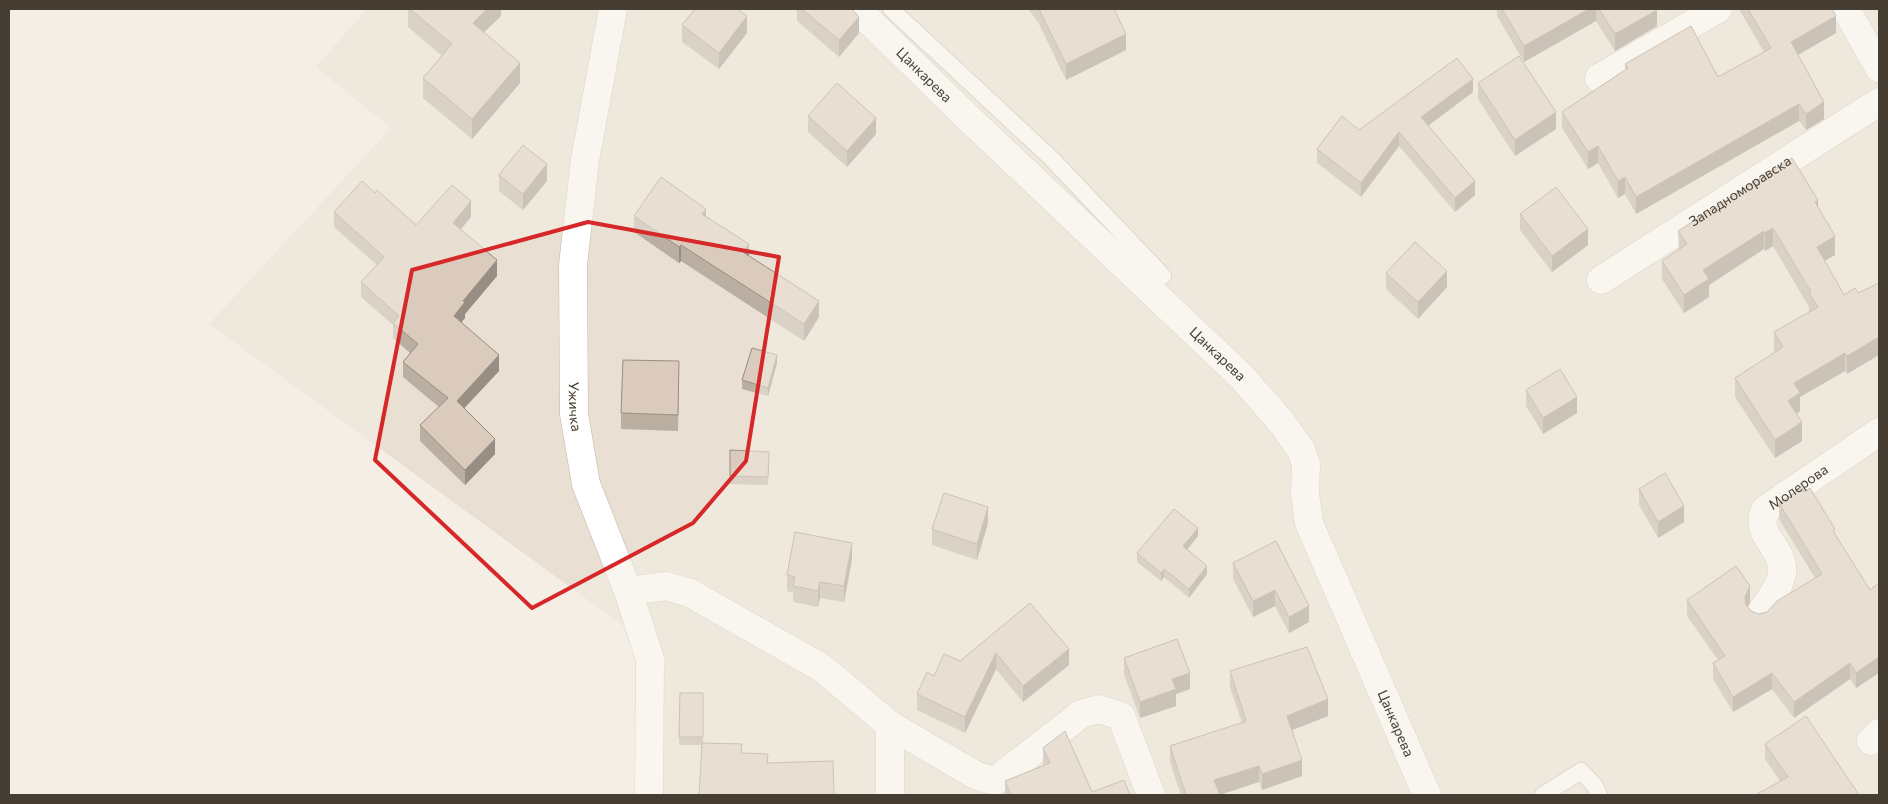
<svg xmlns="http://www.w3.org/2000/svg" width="1888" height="804" viewBox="0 0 1888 804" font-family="Commissioner,sans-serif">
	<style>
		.residential { fill: #e9dfd2 }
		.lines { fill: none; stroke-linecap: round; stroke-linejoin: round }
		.lane-casing { stroke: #c3b8a9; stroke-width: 18 }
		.street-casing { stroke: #c3b8a9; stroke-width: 29 }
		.lane { stroke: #fff; stroke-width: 16 }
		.street { stroke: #fff; stroke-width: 28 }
		.wall { fill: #bbafa2 }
		.shaded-wall { fill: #998e84 }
		.building { fill: #dacbbc; stroke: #998e84 }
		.marked { fill: none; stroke: #d62828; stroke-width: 4; stroke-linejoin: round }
		.labels { text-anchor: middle; stroke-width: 4.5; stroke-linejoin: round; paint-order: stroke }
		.street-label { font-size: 14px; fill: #473e33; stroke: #fff }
	</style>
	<rect width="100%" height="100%" fill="#f4eee4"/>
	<!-- residential -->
	<path class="residential" d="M 367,9 L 1879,9 L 1879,795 L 660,795 L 660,704 L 666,657 L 209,324 L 391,128 L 316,67 Z"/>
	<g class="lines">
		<!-- lane casing -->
		<g class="lane-casing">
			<path id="lane" d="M 891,9 L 1051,158 L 1163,276
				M 1543,795 L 1581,771 L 1595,786 L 1599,795"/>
		</g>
		<!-- street casing -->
		<g class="street-casing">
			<g id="street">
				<path id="s1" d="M 613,9 L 585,160 L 573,265 L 574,414 L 586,484 L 628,591 L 650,659 L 649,795"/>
				<path id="s2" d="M 857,9 L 960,110 L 1242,377 L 1282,423 L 1301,450 L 1306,464 L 1305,494 L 1309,523 L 1427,795"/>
				<path d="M 1846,9 L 1879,68"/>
				<path d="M 1599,78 L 1718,9"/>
				<path id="s3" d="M 1601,280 L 1879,102"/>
				<path d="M 628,591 L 666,586 L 690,593 L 822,668 L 890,725 L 977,776 L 995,781 L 1081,714 L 1099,709 L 1121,716 L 1151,795"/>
				<path id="s4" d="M 1760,614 C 1768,602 1780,588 1782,573 C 1785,547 1752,535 1766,509 L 1879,432"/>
				<path d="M 890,725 L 890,795"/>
				<path d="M 1871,741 L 1879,733"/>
			</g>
		</g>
		<!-- lane -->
		<use href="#lane" class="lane"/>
		<!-- street -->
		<use href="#street" class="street"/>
	</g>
	<!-- wall -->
	<path class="wall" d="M 408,9 L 501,9 L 501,16 L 484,32 L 520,83 L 472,139 L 423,98 L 423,78 L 442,56 L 408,27 Z
		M 797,9 L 852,9 L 859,33 L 839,57 L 797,21 Z
		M 1028,9 L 1114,9 L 1126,50 L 1066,80 L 1038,22 Z
		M 1497,9 L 1657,9 L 1657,26 L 1615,51 L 1596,21 L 1524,62 L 1497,16 Z
		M 1739,9 L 1832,9 L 1836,33 L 1798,54 L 1824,119 L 1806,130 L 1799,121 L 1636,214 L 1625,194 L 1618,198 L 1598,163 L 1588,169 L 1562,128 L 1562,112 L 1625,70 L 1625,64 L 1718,77 L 1764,52 Z
		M 682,25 L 747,33 L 719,69 L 682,42 Z
		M 1478,83 L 1556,129 L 1515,156 L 1478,99 Z
		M 1473,92 L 1428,126 L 1475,195 L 1455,212 L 1399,146 L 1361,197 L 1317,163 L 1317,149 L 1359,130 Z
		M 808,116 L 876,134 L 847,167 L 808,132 Z
		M 499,175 L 547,181 L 523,210 L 499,191 Z
		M 375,193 L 416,225 L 471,217 L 461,229 L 497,276 L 465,314 L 465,318 L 461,322 L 499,371 L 464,408 L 495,454 L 465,485 L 420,441 L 420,425 L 439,407 L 403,377 L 403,362 L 410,353 L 393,338 L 393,325 L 361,297 L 361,282 L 377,265 L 334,227 L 334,212 Z
		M 1818,208 L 1835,255 L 1824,261 L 1844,295 L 1855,288 L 1847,374 L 1845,371 L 1800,397 L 1800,411 L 1797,414 L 1802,441 L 1775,458 L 1735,397 L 1735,378 L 1775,352 L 1774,350 L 1774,332 L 1809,312 L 1809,307 L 1773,246 L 1765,251 L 1764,249 L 1709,285 L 1709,297 L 1684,313 L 1662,279 L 1662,261 L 1679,250 L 1678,231 Z
		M 1520,214 L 1588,245 L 1552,272 L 1520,230 Z
		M 634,216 L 706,216 L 749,256 L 819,317 L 804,341 L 681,261 L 679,263 L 634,232 Z
		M 1386,273 L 1447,287 L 1418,319 L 1386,289 Z
		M 777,363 L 768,396 L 742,389 L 742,380 Z
		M 679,378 L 678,431 L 621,429 L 621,413 Z
		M 1526,390 L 1577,413 L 1543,434 L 1526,406 Z
		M 730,450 L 769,460 L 768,485 L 730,484 Z
		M 1639,489 L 1684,522 L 1658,538 L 1639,505 Z
		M 1779,503 L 1835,535 L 1870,590 L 1879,583 L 1879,673 L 1856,688 L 1850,679 L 1794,718 L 1772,689 L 1733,712 L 1713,679 L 1713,663 L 1718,660 L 1687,616 L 1687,600 L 1750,602 L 1747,606 L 1751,611 L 1758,614 L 1767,612 L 1815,578 L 1779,519 Z
		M 988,523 L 977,560 L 932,545 L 932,529 Z
		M 1198,536 L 1187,549 L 1207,574 L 1189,598 L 1164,577 L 1161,581 L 1137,562 L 1137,553 Z
		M 1276,541 L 1309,622 L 1289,633 L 1275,606 L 1253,617 L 1233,579 L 1233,563 Z
		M 852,559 L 844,602 L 820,598 L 818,607 L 793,602 L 793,593 L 787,591 L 787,575 Z
		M 1030,603 L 1069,665 L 1023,702 L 996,669 L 965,733 L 917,710 L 917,694 L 934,676 L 960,661 Z
		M 1124,658 L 1190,689 L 1176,694 L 1176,706 L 1140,718 L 1124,674 Z
		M 1230,671 L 1328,716 L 1292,730 L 1302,776 L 1262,790 L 1259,782 L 1220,795 L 1181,795 L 1170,762 L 1170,746 L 1242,723 L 1230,687 Z
		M 680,693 L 703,693 L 703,743 L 742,753 L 768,763 L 702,745 L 679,745 Z
		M 1765,744 L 1859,795 L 1780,781 L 1765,759 Z
		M 1043,748 L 1092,792 L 1130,795 L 1005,795 L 1005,781 L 1044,765 L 1043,763 Z"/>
	<!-- shaded-wall -->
	<path class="shaded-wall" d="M 487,9 L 501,9 L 501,16 L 473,43 L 473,23 Z
		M 1589,9 L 1596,9 L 1596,21 L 1524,62 L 1524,46 Z
		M 1657,10 L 1657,26 L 1615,51 L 1615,34 Z
		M 747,16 L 747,33 L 719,69 L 719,53 Z
		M 1836,16 L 1836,33 L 1791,59 L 1791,42 Z
		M 859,17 L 859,33 L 839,57 L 839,40 Z
		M 1126,34 L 1126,50 L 1066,80 L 1066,64 Z
		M 520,63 L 520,83 L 472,139 L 472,119 Z
		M 1473,79 L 1473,92 L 1421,131 L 1421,117 Z
		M 1824,102 L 1824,119 L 1806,130 L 1806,114 Z
		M 1799,104 L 1799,121 L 1636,214 L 1636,197 Z
		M 1556,112 L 1556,129 L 1515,156 L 1515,140 Z
		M 876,118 L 876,134 L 847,167 L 847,151 Z
		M 1399,132 L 1399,146 L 1361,197 L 1361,183 Z
		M 1598,146 L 1598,163 L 1588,169 L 1588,152 Z
		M 547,164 L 547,181 L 523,210 L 523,194 Z
		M 1625,177 L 1625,194 L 1618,198 L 1618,181 Z
		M 1475,181 L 1475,195 L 1455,212 L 1455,198 Z
		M 1818,200 L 1818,219 L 1815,202 Z
		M 471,201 L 471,217 L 453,238 L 453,223 Z
		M 706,209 L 706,225 L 702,214 Z
		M 1773,228 L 1773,246 L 1765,251 L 1765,233 Z
		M 1588,229 L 1588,245 L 1552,272 L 1552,256 Z
		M 1764,231 L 1764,249 L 1709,285 L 1709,297 L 1684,313 L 1684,295 L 1703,270 Z
		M 1835,236 L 1835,255 L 1817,265 L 1817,247 Z
		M 749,244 L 749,260 L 743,252 Z
		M 681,245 L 681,261 L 679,263 L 679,247 Z
		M 497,260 L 497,276 L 465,314 L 465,318 L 454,331 L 454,316 L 463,301 Z
		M 1447,271 L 1447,287 L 1418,319 L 1418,302 Z
		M 819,301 L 819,317 L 804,341 L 804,324 Z
		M 1879,337 L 1879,355 L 1847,374 L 1847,356 Z
		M 1845,353 L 1845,371 L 1800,397 L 1800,411 L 1788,419 L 1788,401 L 1794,383 Z
		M 499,355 L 499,371 L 457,416 L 457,401 Z
		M 777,355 L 777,363 L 768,396 L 768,388 Z
		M 1577,397 L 1577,413 L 1543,434 L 1543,418 Z
		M 1802,422 L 1802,441 L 1775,458 L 1775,440 Z
		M 495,439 L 495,454 L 465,485 L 465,470 Z
		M 1684,506 L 1684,522 L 1658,538 L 1658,522 Z
		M 988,507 L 988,523 L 977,560 L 977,544 Z
		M 1198,528 L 1198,536 L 1183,555 L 1183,546 Z
		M 852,543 L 852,559 L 844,602 L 844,586 Z
		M 1207,566 L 1207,574 L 1189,598 L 1189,589 Z
		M 1164,569 L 1164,577 L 1161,581 L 1161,573 Z
		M 820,582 L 820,598 L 818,607 L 818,591 Z
		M 1750,586 L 1750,602 L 1745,612 L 1745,597 Z
		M 1275,590 L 1275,606 L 1253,617 L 1253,601 Z
		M 1309,606 L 1309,622 L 1289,633 L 1289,617 Z
		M 1069,649 L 1069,665 L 1023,702 L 1023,686 Z
		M 996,653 L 996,669 L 965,733 L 965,717 Z
		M 1879,657 L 1879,673 L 1856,688 L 1856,673 Z
		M 1850,663 L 1850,679 L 1794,718 L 1794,702 Z
		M 1190,673 L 1190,689 L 1176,694 L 1176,706 L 1140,718 L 1140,702 L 1172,679 Z
		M 1772,673 L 1772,689 L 1733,712 L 1733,697 Z
		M 1328,699 L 1328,716 L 1287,732 L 1287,716 Z
		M 1302,760 L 1302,776 L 1262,790 L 1262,774 Z
		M 1259,766 L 1259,782 L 1218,795 L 1214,780 Z"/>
	<!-- building -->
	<path class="building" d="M 410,9 L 487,9 L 473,23 L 520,63 L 472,119 L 423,78 L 452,44 Z
		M 695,9 L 737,9 L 747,16 L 719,53 L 682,25 Z
		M 802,9 L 852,9 L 859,17 L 839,40 Z
		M 1039,9 L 1114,9 L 1126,34 L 1066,64 Z
		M 1502,9 L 1589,9 L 1524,46 Z
		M 1599,9 L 1657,9 L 1657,10 L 1615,34 Z
		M 1748,9 L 1832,9 L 1836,16 L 1791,42 L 1824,102 L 1806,114 L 1799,104 L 1636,197 L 1625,177 L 1618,181 L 1598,146 L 1588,152 L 1562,112 L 1628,68 L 1625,64 L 1691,26 L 1718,77 L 1771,48 Z
		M 1519,56 L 1556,112 L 1515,140 L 1478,83 Z
		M 1457,58 L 1473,79 L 1421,117 L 1475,181 L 1455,198 L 1399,132 L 1361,183 L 1317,149 L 1342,116 L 1359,130 Z
		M 837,83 L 876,118 L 847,151 L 808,116 Z
		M 523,145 L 547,164 L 523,194 L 499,175 Z
		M 1792,158 L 1818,200 L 1815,202 L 1835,236 L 1817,247 L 1844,295 L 1855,288 L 1858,293 L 1879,283 L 1879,337 L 1847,356 L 1845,353 L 1794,383 L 1800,393 L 1788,401 L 1802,422 L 1775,440 L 1735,378 L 1783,347 L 1774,332 L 1818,307 L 1809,293 L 1811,292 L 1773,228 L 1765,233 L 1764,231 L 1703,270 L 1709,279 L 1684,295 L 1662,261 L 1687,244 L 1678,231 Z
		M 661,177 L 706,209 L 702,214 L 749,244 L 743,252 L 819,301 L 804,324 L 681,245 L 679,247 L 634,216 Z
		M 362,181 L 375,193 L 377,190 L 416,225 L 452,185 L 471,201 L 453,223 L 497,260 L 463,301 L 465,302 L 454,316 L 499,355 L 457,401 L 495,439 L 465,470 L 420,425 L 448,398 L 403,362 L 418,344 L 393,323 L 399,316 L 361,282 L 384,257 L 334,212 Z
		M 1556,187 L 1588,229 L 1552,256 L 1520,214 Z
		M 1415,242 L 1447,271 L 1418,302 L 1386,273 Z
		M 752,348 L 777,355 L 768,388 L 742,380 Z
		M 623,360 L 679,361 L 678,415 L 621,413 Z
		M 1560,369 L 1577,397 L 1543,418 L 1526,390 Z
		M 730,450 L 769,452 L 768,477 L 730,476 Z
		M 1665,473 L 1684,506 L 1658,522 L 1639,489 Z
		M 1802,488 L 1804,492 L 1810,488 L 1835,529 L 1833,531 L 1870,590 L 1879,583 L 1879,657 L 1856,673 L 1850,663 L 1794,702 L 1772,673 L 1733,697 L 1713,663 L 1725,656 L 1687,600 L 1736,566 L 1750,586 L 1745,597 L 1746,605 L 1751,611 L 1758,614 L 1767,612 L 1777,601 L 1822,574 L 1779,503 Z
		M 944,493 L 988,507 L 977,544 L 932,529 Z
		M 1174,509 L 1198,528 L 1183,546 L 1207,566 L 1189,589 L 1164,569 L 1161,573 L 1137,553 Z
		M 795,532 L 852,543 L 844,586 L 820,582 L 818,591 L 793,586 L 795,577 L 787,575 Z
		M 1276,541 L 1309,606 L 1289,617 L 1275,590 L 1253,601 L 1233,563 Z
		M 1030,603 L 1069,649 L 1023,686 L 996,653 L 965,717 L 917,694 L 927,672 L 934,676 L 944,654 L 960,661 Z
		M 1177,639 L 1190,673 L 1172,679 L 1176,689 L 1140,702 L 1124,658 Z
		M 1307,647 L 1328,699 L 1287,716 L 1302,760 L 1262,774 L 1259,766 L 1214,780 L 1220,795 L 1186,795 L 1170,746 L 1244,722 L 1246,720 L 1230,671 Z
		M 680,693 L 703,693 L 703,737 L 679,737 Z
		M 1806,716 L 1859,795 L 1755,795 L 1788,777 L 1765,744 Z
		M 1065,731 L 1092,792 L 1124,780 L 1130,795 L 1011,795 L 1005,781 L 1050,763 L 1043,748 Z
		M 702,743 L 742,744 L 741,753 L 768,754 L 767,763 L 833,761 L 834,795 L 699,795 Z"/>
	<!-- marked area -->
	<path d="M0 0H1888V804H0ZM 588,222 L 779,257 L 746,461 L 693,523 L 532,608 L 375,460 L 412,270 Z" fill="#f4eee4" fill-opacity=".55" fill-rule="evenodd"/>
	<path class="marked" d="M 588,222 L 779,257 L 746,461 L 693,523 L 532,608 L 375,460 L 412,270 Z"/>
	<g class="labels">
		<!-- street labels -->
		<g class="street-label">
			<text dy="5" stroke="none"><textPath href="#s2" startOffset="94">Цанкарева</textPath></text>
			<text dy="5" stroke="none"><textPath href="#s3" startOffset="165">Западноморавска</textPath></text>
			<text dy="5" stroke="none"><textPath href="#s2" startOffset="499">Цанкарева</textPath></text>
			<text dy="5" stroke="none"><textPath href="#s1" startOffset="401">Ужичка</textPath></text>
			<text dy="5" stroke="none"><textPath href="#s4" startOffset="155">Молерова</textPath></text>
			<text dy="5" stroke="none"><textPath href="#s2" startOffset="919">Цанкарева</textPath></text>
		</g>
	</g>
	<!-- border -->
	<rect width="1888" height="804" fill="none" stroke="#473e33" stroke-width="20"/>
</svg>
